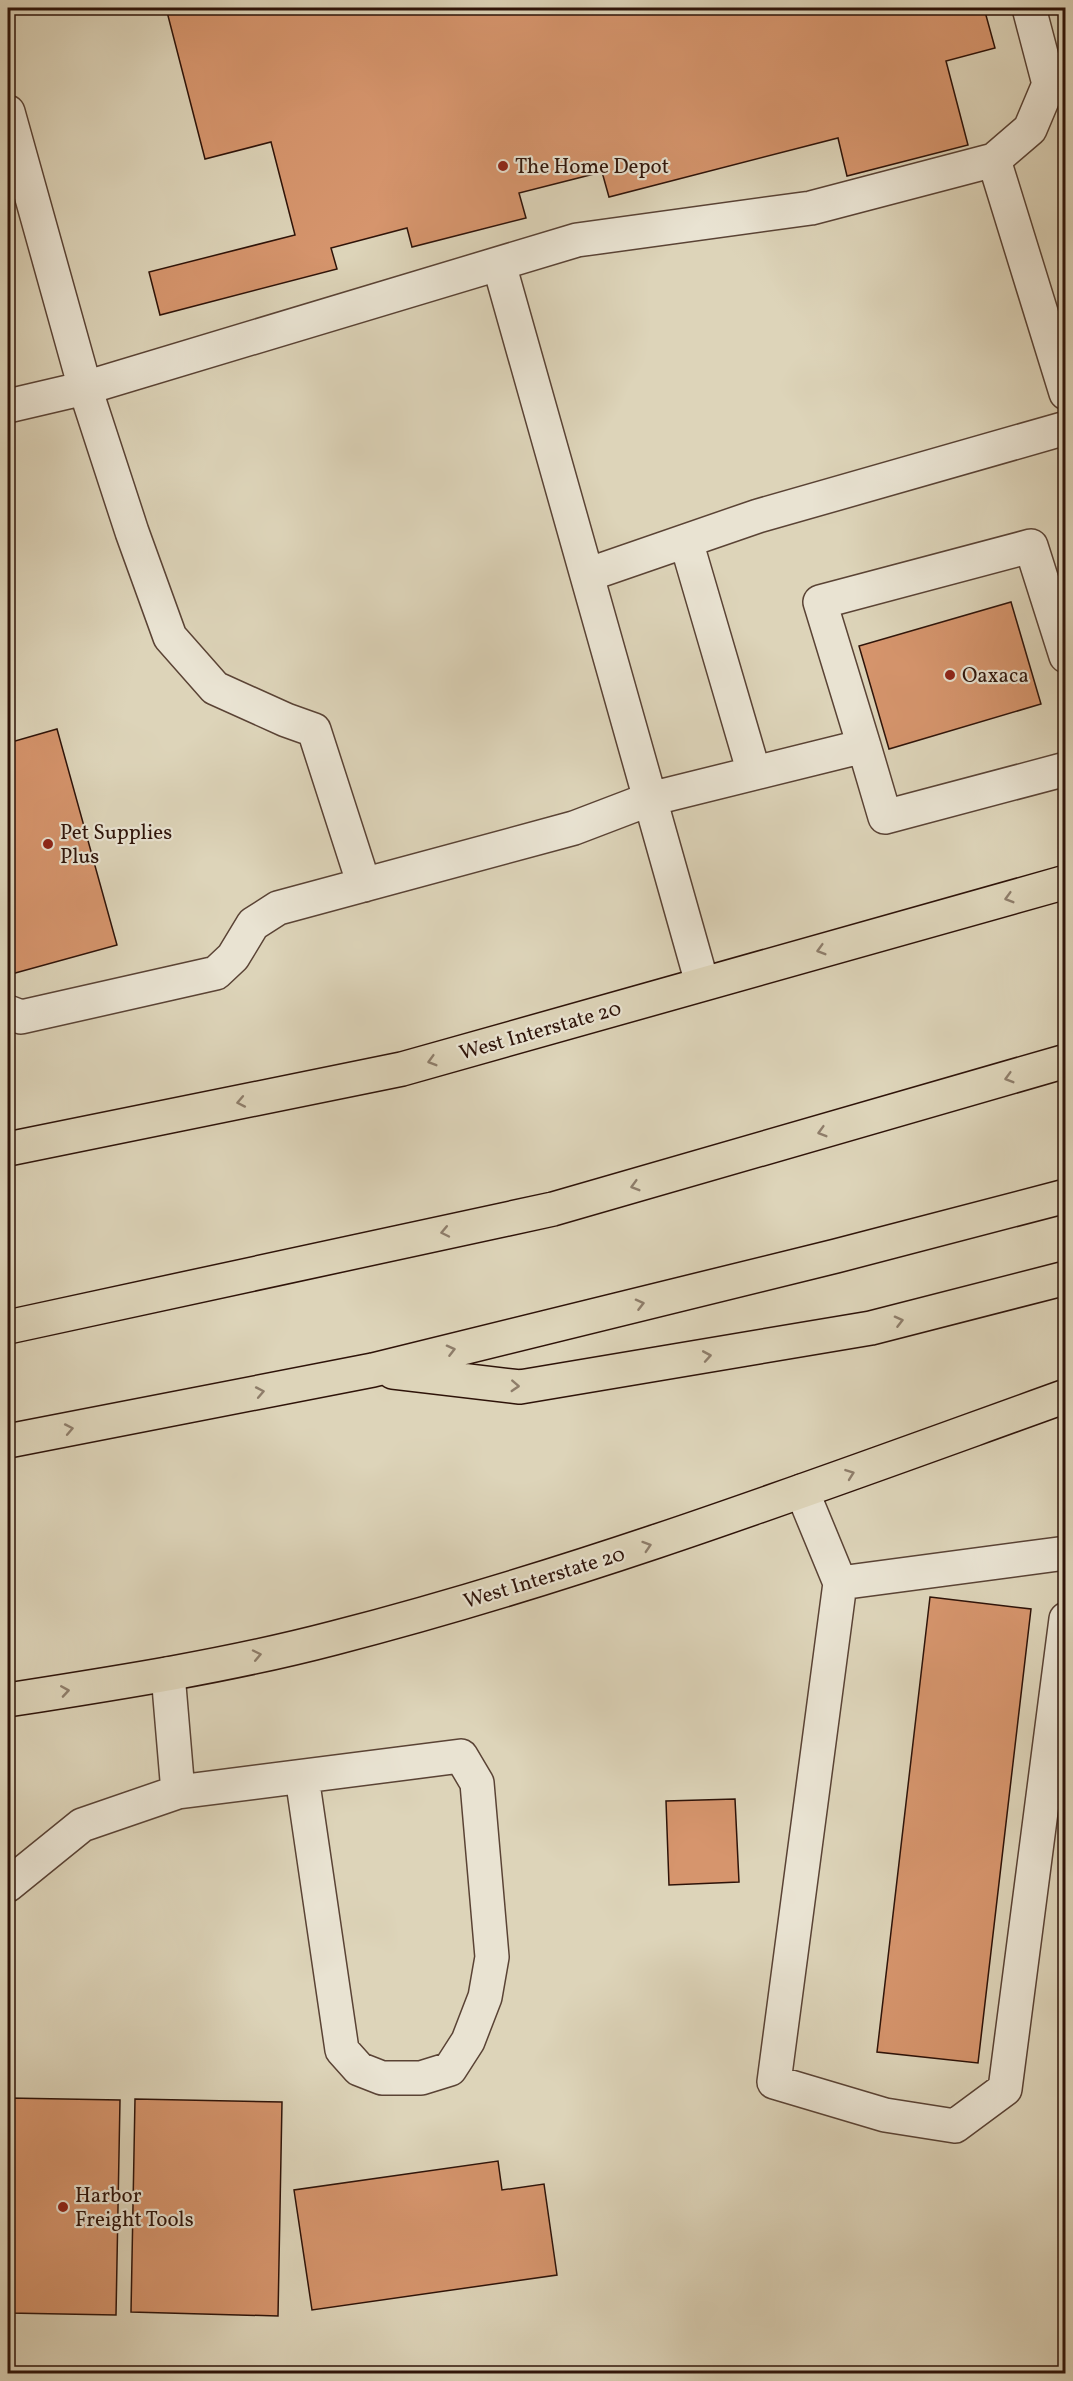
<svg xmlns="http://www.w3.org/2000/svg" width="1073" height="2381" viewBox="0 0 1073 2381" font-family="Vollkorn,serif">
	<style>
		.building { fill: #d6956d; stroke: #2e1309; stroke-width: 1.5 }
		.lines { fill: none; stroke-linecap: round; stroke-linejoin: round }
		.minor-casing { stroke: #5a4335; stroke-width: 36 }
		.major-casing { stroke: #2e1309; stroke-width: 36 }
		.highway-casing { stroke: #2e1309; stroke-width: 36 }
		.minor { stroke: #e9e3d2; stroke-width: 33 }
		.major { stroke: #ddd4b9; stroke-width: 33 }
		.highway { stroke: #ddd4b9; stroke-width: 33 }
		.oneway { stroke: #8e7d6a }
		.poi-dot { fill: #8f2418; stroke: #e9e3d2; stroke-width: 2 }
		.labels { text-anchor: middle; stroke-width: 4.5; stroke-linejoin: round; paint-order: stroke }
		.poi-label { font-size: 21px; fill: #2e1309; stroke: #e9e3d2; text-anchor: start }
		.street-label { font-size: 21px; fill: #2e1309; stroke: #e9e3d2 }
	</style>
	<rect width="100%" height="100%" fill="#ddd4b9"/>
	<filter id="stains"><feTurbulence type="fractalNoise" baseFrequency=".00333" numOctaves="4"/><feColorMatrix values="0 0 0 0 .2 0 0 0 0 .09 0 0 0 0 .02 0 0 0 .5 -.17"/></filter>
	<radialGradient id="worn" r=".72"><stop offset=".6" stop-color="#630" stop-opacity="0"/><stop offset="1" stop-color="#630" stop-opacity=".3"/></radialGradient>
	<!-- building -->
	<path class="building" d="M 166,8 L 984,8 L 995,48 L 946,61 L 968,145 L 847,176 L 838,138 L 609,197 L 602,172 L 519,193 L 526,218 L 412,247 L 407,228 L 331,248 L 337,269 L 160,315 L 149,272 L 295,235 L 271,142 L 205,159 Z
		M 1011,602 L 1041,704 L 889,749 L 859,646 Z
		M 57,729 L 117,945 L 8,975 L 8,743 Z
		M 930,1597 L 1031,1609 L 978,2063 L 877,2052 Z
		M 735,1799 L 739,1882 L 669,1885 L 666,1801 Z
		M 8,2098 L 120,2100 L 116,2315 L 8,2313 Z
		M 135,2099 L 282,2102 L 278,2316 L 131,2312 Z
		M 498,2161 L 502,2190 L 544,2184 L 557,2275 L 312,2310 L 294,2190 Z"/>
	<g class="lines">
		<!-- minor casing -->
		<g class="minor-casing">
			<path id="minor" d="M 8,112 L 85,388 L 132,532 L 170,637 L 215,688 L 286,720 L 314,730 L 364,885
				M 994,160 L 1030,129 L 1049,84 L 1029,8
				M 499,264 L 702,983
				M 8,406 L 85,388 L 577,240 L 811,208 L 994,160 L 1066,393
				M 686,541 L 754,773
				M 587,575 L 758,516 L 1066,428
				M 864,746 L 885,817 L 1066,769
				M 8,1012 L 21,1017 L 216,973 L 233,957 L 253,924 L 278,908 L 574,828 L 650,799 L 864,746 L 820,602 L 1031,546 L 1066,656
				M 802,1491 L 840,1583 L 774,2082 L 885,2115 L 955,2126 L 1005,2089 L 1066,1619
				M 840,1583 L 1066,1553
				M 178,1792 L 461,1756 L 477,1783 L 492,1957 L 485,1997 L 468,2041 L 450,2069 L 421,2078 L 382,2078 L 359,2069 L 342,2050 L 302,1777
				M 8,1885 L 82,1825 L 178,1792 L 168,1674"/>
		</g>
		<!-- major casing -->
		<g class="major-casing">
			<path id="major" d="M 8,1149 L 402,1069 L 1066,882
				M 8,1700 C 117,1683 227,1666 334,1638 C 583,1574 824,1483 1066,1396"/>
		</g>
		<!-- highway casing -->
		<g class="highway-casing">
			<path id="highway" d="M 8,1327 L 553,1209 L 1066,1061
				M 393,1372 L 520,1387 L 871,1328 L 1066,1278
				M 8,1441 L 373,1370 L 836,1256 L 1066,1196"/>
		</g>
		<!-- minor -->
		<use href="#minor" class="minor"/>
		<!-- major -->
		<use href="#major" class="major"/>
		<!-- highway -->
		<use href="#highway" class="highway"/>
	</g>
	<!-- one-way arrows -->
	<defs><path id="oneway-chevron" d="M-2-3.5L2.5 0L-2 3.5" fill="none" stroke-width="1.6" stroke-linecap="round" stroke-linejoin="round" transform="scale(1.5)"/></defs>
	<g class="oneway">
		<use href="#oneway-chevron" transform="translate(1009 898) rotate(164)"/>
		<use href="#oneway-chevron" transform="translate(821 950) rotate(164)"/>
		<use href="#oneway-chevron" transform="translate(432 1061) rotate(164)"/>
		<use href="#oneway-chevron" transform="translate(1009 1078) rotate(164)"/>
		<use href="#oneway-chevron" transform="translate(241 1102) rotate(169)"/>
		<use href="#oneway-chevron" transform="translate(822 1132) rotate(164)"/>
		<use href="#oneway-chevron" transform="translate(635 1186) rotate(164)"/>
		<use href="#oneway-chevron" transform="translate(445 1232) rotate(168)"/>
		<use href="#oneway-chevron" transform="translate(640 1304) rotate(-14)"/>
		<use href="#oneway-chevron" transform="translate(899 1321) rotate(-14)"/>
		<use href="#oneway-chevron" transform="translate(451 1350) rotate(-14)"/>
		<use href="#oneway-chevron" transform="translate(707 1356) rotate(-10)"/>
		<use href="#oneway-chevron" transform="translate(515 1386) rotate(3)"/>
		<use href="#oneway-chevron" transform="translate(260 1392) rotate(-11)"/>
		<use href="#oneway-chevron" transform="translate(69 1429) rotate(-11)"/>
		<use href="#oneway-chevron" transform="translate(850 1474) rotate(-20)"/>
		<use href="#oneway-chevron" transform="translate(647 1546) rotate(-18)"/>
		<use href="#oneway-chevron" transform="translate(257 1655) rotate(-12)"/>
		<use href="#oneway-chevron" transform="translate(65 1691) rotate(-9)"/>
	</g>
	<!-- markers -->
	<g class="poi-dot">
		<circle cx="503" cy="166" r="6"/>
		<circle cx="950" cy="675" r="6"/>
		<circle cx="48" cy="844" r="6"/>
		<circle cx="63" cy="2207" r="6"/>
	</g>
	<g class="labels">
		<!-- poi labels -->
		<g class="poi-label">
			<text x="515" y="173">The Home Depot</text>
			<text x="962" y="682">Oaxaca</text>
			<text x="60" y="839">Pet Supplies<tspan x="60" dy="24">Plus</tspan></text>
			<text x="75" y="2202">Harbor<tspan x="75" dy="24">Freight Tools</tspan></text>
		</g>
		<!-- street labels -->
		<g class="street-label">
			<text transform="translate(540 1030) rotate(-16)" y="7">West Interstate 20</text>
			<text transform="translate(544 1577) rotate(-17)" y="7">West Interstate 20</text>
		</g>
	</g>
	<!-- margin -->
	<rect width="1073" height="2381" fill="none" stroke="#ddd4b9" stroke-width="30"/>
	<rect x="9" y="9" width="1055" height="2363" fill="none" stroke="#2e1309" stroke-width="3"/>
	<rect x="15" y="15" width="1043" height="2351" fill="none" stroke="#2e1309" stroke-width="1.5"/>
	<rect width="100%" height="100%" filter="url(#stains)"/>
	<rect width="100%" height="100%" fill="url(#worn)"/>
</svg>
